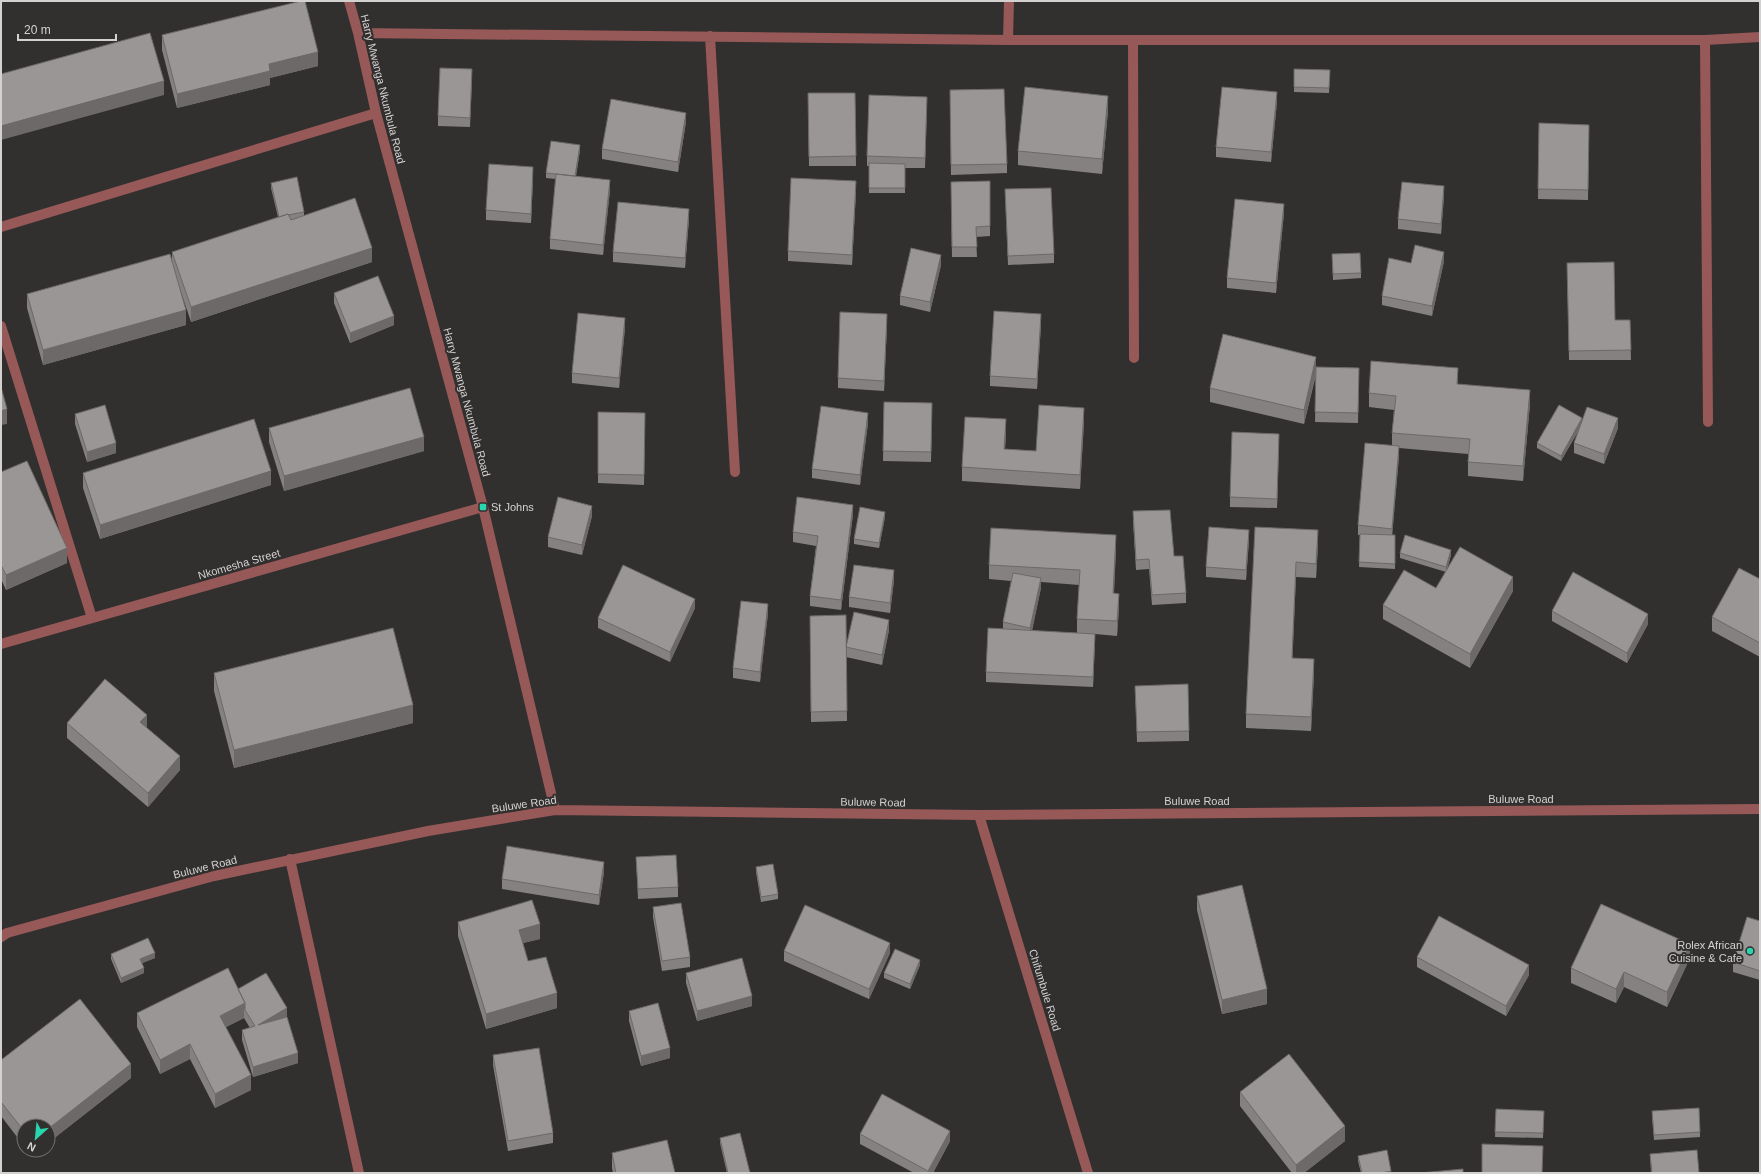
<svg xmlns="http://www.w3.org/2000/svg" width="1761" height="1174" viewBox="0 0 1761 1174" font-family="Arial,sans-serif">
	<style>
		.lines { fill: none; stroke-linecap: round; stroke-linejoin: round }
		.minor { stroke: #965957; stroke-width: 10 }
		.wall { fill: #848180; fill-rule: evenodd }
		.shaded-wall { fill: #6c6968 }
		.building { fill: #9a9695; stroke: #6c6968 }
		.poi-dot { fill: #28d5ad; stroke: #322f2f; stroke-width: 1.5 }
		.labels { text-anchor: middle; stroke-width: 4; stroke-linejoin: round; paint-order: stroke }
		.street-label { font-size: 11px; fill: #d4d2d1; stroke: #322f2f }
		.poi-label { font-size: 11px; fill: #d4d2d1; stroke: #322f2f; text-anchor: start }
	</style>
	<rect width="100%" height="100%" fill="#322f2f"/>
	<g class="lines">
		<!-- minor -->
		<path class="minor" d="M 349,1 L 358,33 L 376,113 L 483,507 L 555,810
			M 358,33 L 1008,40 L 1705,40 L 1760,37
			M 710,36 L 735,472
			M 1008,40 L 1009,1
			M 1133,40 L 1134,358
			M 1705,40 L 1708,422
			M 1,227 L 376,113
			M 1,326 L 92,618
			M 1,644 L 483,507
			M 979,815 L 1088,1173
			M 290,859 L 359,1173
			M 1,937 L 7,933 L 214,876 L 428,831 L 555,810 L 979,815 L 1760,809"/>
	</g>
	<!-- wall -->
	<path class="wall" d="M 162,35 L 318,66 L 270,78 L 270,85 L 177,108 L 162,50 Z
		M 1294,69 L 1330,70 L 1329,93 L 1294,92 Z
		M 472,79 L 470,127 L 438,126 L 438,116 Z
		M 808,93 L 855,93 L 856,166 L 809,166 Z
		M 950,100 L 1007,164 L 1007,173 L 951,175 Z
		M 1277,102 L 1271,162 L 1216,157 L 1216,147 Z
		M 927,107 L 925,168 L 905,168 L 905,193 L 869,193 L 869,166 L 867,166 L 867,156 Z
		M 1108,111 L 1102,174 L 1018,165 L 1018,151 Z
		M 686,122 L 678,172 L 602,159 L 602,149 Z
		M 1539,123 L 1589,125 L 1588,200 L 1538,199 Z
		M 580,150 L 576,176 L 610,190 L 603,255 L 550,249 L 550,239 L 556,179 L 546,178 L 546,173 Z
		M 533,177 L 531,223 L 486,220 L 486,210 Z
		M 990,181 L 990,236 L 976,237 L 977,257 L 952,257 L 951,182 Z
		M 271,183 L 304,212 L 304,216 L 372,262 L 191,322 L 180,289 L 186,325 L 43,365 L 27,308 L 27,294 L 172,262 L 172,252 L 278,217 L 271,188 Z
		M 1005,189 L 1054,254 L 1054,263 L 1008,265 Z
		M 856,191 L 852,265 L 788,261 L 788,251 Z
		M 1444,196 L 1441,234 L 1398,229 L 1398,219 Z
		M 1284,213 L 1276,293 L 1227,288 L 1227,278 Z
		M 689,219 L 685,268 L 613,262 L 613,252 Z
		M 1332,254 L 1361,273 L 1361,278 L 1333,280 Z
		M 1444,261 L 1432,316 L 1382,305 L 1382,296 Z
		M 1567,263 L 1615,320 L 1630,320 L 1631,360 L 1569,360 Z
		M 941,265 L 930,312 L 900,305 L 900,296 Z
		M 334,293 L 394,325 L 350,343 L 334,303 Z
		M 887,323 L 884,391 L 838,388 L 838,378 Z
		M 1041,324 L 1037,389 L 990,386 L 990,376 Z
		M 625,328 L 619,388 L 572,383 L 572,373 Z
		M 1316,367 L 1359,368 L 1358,423 L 1315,422 L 1316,375 L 1304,424 L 1210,402 L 1210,388 Z
		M 1458,384 L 1530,404 L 1523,481 L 1468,476 L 1468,454 L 1399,448 L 1399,456 L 1392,535 L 1395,535 L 1395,569 L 1359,567 L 1360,535 L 1358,535 L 1358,525 L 1392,445 L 1392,433 L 1394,410 L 1369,407 L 1369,393 Z
		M 884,402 L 932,403 L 931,462 L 883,461 Z
		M 598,412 L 645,413 L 644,485 L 598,483 Z
		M 75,414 L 116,453 L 87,462 L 75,424 Z
		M 1582,421 L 1618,428 L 1604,464 L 1574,453 L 1574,443 L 1580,428 L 1561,461 L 1537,448 L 1537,443 Z
		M 1084,422 L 1080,489 L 962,481 L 962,467 L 1006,434 L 1005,449 L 1036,451 Z
		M 868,423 L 860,485 L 812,478 L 812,469 Z
		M 269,428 L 424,451 L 284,491 L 269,442 Z
		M 1279,443 L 1277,508 L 1230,507 L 1230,497 Z
		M 1,472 L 67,563 L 6,590 L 1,579 Z
		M 83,473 L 271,485 L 100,539 L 83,488 Z
		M 1133,511 L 1174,556 L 1186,593 L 1186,603 L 1152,605 L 1149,569 L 1136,570 L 1133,521 Z
		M 853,514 L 841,610 L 810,606 L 810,596 L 816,546 L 793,542 L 793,532 Z
		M 592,516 L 582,555 L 548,547 L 548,537 Z
		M 885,517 L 879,548 L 854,544 L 854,539 Z
		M 1255,527 L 1318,545 L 1316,578 L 1296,577 L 1292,658 L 1314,673 L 1311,731 L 1246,728 L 1246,714 Z
		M 1249,540 L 1246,580 L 1206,577 L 1206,567 Z
		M 1116,549 L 1114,593 L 1119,608 L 1117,636 L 1095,634 L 1093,687 L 986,682 L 986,672 L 1003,629 L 1003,622 L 1011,581 L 989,579 L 989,565 ZM 1041,582 L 1079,585 L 1077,619 L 1077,633 L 1032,631 L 1041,588 Z
		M 1400,553 L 1451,555 L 1447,570 L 1513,591 L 1470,668 L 1383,619 L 1383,605 L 1436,588 L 1446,572 L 1400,558 Z
		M 1760,579 L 1760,657 L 1712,631 L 1712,617 Z
		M 894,580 L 890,613 L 849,607 L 849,597 Z
		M 695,608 L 670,662 L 598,628 L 598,618 Z
		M 1552,611 L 1648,624 L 1627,663 L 1552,621 Z
		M 768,613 L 760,682 L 733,678 L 733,668 Z
		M 810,616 L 846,647 L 889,630 L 882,665 L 846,657 L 847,721 L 811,722 Z
		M 214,673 L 413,723 L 234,768 L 214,691 Z
		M 1135,686 L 1189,731 L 1189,741 L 1137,742 Z
		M 67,723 L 147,728 L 180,770 L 148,807 L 67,738 Z
		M 636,857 L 678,887 L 678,897 L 638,899 Z
		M 756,867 L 778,894 L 778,899 L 761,902 L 756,872 Z
		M 604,872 L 599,905 L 502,889 L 502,879 Z
		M 1197,896 L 1267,1004 L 1222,1014 L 1197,910 Z
		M 653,907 L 690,957 L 690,967 L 662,971 L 653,917 Z
		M 1760,921 L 1760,980 L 1733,972 L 1733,962 Z
		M 458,922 L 540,939 L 523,943 L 528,961 L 557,1008 L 486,1029 L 458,936 Z
		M 784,951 L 890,953 L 869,999 L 784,961 Z
		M 111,954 L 155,958 L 142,963 L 144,973 L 121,983 L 111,959 Z
		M 1417,957 L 1529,975 L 1506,1016 L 1417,967 Z
		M 1690,958 L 1667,1007 L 1624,987 L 1616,1003 L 1571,983 L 1571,968 Z
		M 920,965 L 910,989 L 884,978 L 884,973 Z
		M 686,973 L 752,1006 L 697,1021 L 686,983 Z
		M 238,989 L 287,1017 L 298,1063 L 253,1077 L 242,1040 L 242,1030 L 250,1028 L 244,1018 L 226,1027 L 251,1090 L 215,1108 L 190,1059 L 160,1074 L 137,1027 L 137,1013 Z
		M 629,1011 L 670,1058 L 641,1066 L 629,1021 Z
		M 493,1055 L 553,1133 L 553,1143 L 508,1151 L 493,1065 Z
		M 1,1060 L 131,1078 L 48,1143 L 48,1126 L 24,1126 L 24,1146 L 1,1116 Z
		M 1240,1092 L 1345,1141 L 1304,1173 L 1292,1173 L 1240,1106 Z
		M 1496,1109 L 1544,1111 L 1543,1138 L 1495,1137 Z
		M 1652,1116 L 1700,1132 L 1700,1137 L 1654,1140 Z
		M 860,1134 L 950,1141 L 933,1173 L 914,1173 L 860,1144 Z
		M 720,1138 L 750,1173 L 727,1173 L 720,1143 Z
		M 27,1150 L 39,1150 L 32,1156 Z
		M 612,1153 L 675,1173 L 613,1173 L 612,1168 Z
		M 1650,1154 L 1699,1173 L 1651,1173 Z
		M 1358,1156 L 1391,1173 L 1361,1173 L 1358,1161 Z"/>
	<!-- shaded-wall -->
	<path class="shaded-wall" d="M 318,52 L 318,66 L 270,78 L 270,85 L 177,108 L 177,94 L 269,64 Z
		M 164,81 L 164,95 L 1,140 L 1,126 Z
		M 1277,92 L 1277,102 L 1271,162 L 1271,152 Z
		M 1108,96 L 1108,111 L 1102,174 L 1102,159 Z
		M 686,113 L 686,122 L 678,172 L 678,162 Z
		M 580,145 L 580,150 L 575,182 L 575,177 Z
		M 533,167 L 533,177 L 531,223 L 531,214 Z
		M 610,180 L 610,190 L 603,255 L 603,245 Z
		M 856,181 L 856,191 L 852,265 L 852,255 Z
		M 1444,186 L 1444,196 L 1441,234 L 1441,224 Z
		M 1284,204 L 1284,213 L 1276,293 L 1276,283 Z
		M 689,209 L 689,219 L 685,268 L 685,258 Z
		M 372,248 L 372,262 L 191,322 L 191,307 Z
		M 1444,252 L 1444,261 L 1432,316 L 1432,306 Z
		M 941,255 L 941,265 L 930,312 L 930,302 Z
		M 186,310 L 186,325 L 43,365 L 43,350 Z
		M 887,314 L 887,323 L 884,391 L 884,381 Z
		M 1041,314 L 1041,324 L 1037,389 L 1037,379 Z
		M 394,316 L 394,325 L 350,343 L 350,333 Z
		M 625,318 L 625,328 L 619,388 L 619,378 Z
		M 1316,357 L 1316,372 L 1304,424 L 1304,410 Z
		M 1458,368 L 1458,383 L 1457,398 L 1457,384 Z
		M 1530,390 L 1530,404 L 1523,481 L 1523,466 Z
		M 1084,408 L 1084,422 L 1080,489 L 1080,475 Z
		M 7,409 L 7,424 L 1,425 L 1,411 Z
		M 868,413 L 868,423 L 860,485 L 860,475 Z
		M 1582,418 L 1582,423 L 1561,461 L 1561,456 Z
		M 1618,418 L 1618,428 L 1604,464 L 1604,454 Z
		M 1006,419 L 1006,434 L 1004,463 L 1004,449 Z
		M 1279,434 L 1279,443 L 1277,508 L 1277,499 Z
		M 424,437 L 424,451 L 284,491 L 284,476 Z
		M 116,443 L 116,453 L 87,462 L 87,452 Z
		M 1399,446 L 1399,456 L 1392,538 L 1392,529 Z
		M 271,471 L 271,485 L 100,539 L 100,525 Z
		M 853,505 L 853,514 L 841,610 L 841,600 Z
		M 592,506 L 592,516 L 582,555 L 582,545 Z
		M 885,512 L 885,517 L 879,548 L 879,543 Z
		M 1249,530 L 1249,540 L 1246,580 L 1246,570 Z
		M 1318,530 L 1318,545 L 1316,578 L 1316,564 Z
		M 1116,535 L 1116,549 L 1113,608 L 1113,593 Z
		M 67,548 L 67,563 L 6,590 L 6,575 Z
		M 1451,550 L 1451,555 L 1446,572 L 1446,567 Z
		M 1296,562 L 1296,577 L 1292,672 L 1292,658 Z
		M 894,570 L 894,580 L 890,613 L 890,603 Z
		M 1513,577 L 1513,591 L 1470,668 L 1470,654 Z
		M 1041,578 L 1041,588 L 1030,638 L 1030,628 Z
		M 1119,594 L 1119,608 L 1117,636 L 1117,621 Z
		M 695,599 L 695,608 L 670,662 L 670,652 Z
		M 768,604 L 768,613 L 760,682 L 760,672 Z
		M 1648,614 L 1648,624 L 1627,663 L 1627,653 Z
		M 889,620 L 889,630 L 882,665 L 882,655 Z
		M 1095,634 L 1095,644 L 1093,687 L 1093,677 Z
		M 1314,659 L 1314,673 L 1311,731 L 1311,717 Z
		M 413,705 L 413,723 L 234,768 L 234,750 Z
		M 147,715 L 147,729 L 140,722 Z
		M 180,756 L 180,770 L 148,807 L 148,793 Z
		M 604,862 L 604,872 L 599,905 L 599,895 Z
		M 540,924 L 540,939 L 519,944 L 519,930 Z
		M 890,943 L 890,953 L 869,999 L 869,989 Z
		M 1690,944 L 1690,958 L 1667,1007 L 1667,992 Z
		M 155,953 L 155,958 L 140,964 L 140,959 Z
		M 920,960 L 920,965 L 910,989 L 910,984 Z
		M 1529,965 L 1529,975 L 1506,1016 L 1506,1006 Z
		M 144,968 L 144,973 L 121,983 L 121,978 Z
		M 1624,972 L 1624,987 L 1616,1003 L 1616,989 Z
		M 1267,989 L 1267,1004 L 1222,1014 L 1222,1000 Z
		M 557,993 L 557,1008 L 486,1029 L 486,1014 Z
		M 752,996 L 752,1006 L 697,1021 L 697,1011 Z
		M 245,1003 L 245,1010 L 244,1008 L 244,1018 L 220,1030 L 220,1016 Z
		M 287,1008 L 287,1017 L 258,1025 Z
		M 190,1044 L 190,1059 L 160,1074 L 160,1060 Z
		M 670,1048 L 670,1058 L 641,1066 L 641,1056 Z
		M 298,1053 L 298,1063 L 253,1077 L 253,1067 Z
		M 131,1064 L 131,1078 L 48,1143 L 48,1129 Z
		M 251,1075 L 251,1090 L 215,1108 L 215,1094 Z
		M 1345,1126 L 1345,1141 L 1304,1173 L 1296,1173 L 1296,1165 Z
		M 950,1131 L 950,1141 L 933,1173 L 928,1173 L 928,1171 Z
		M 32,1150 L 39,1150 L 32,1156 Z
		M 1391,1171 L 1391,1173 L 1381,1173 Z"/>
	<!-- building -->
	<path class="building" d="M 301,1 L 305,1 L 318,52 L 269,64 L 270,71 L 177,94 L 162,35 Z
		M 150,33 L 164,81 L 1,126 L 1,74 Z
		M 440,68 L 472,69 L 470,118 L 438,116 Z
		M 1294,69 L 1330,70 L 1329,88 L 1294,87 Z
		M 1025,87 L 1108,96 L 1102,159 L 1018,151 Z
		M 1222,87 L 1277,92 L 1271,152 L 1216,147 Z
		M 1004,89 L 1007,164 L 951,165 L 950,90 Z
		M 808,93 L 855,93 L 856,156 L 809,157 Z
		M 869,95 L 927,97 L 925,158 L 867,156 Z
		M 611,99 L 686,113 L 678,162 L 602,149 Z
		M 1539,123 L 1589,125 L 1588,190 L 1538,189 Z
		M 551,141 L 580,145 L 575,176 L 546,173 Z
		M 869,163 L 905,164 L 905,188 L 869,188 Z
		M 489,164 L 533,167 L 531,214 L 486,210 Z
		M 556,174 L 610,180 L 603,245 L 550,239 Z
		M 297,177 L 304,212 L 288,215 L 288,214 L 279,217 L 271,183 Z
		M 791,178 L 856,181 L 852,255 L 788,251 Z
		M 990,181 L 990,226 L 976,227 L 977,247 L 952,247 L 951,182 Z
		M 1402,182 L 1444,186 L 1441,224 L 1398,219 Z
		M 1051,188 L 1054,254 L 1008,256 L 1005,189 Z
		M 355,198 L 372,248 L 191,307 L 172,252 L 288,214 L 291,220 Z
		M 1235,199 L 1284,204 L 1276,283 L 1227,278 Z
		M 618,202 L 689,209 L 685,258 L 613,252 Z
		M 1415,245 L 1444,252 L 1432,306 L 1382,296 L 1389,258 L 1411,263 Z
		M 911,248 L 941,255 L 930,302 L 900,296 Z
		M 1360,253 L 1361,273 L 1333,274 L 1332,254 Z
		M 170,254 L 186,310 L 43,350 L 27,294 Z
		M 1614,262 L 1615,320 L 1630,320 L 1631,350 L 1569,351 L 1567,263 Z
		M 378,276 L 394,316 L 350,333 L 334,293 Z
		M 994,311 L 1041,314 L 1037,379 L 990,376 Z
		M 840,312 L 887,314 L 884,381 L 838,378 Z
		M 578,313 L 625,318 L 619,378 L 572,373 Z
		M 1223,334 L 1316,357 L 1304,410 L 1210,388 Z
		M 1371,361 L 1458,368 L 1457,384 L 1530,390 L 1523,466 L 1468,462 L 1470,439 L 1392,433 L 1396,396 L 1369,393 Z
		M 1316,367 L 1359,368 L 1358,413 L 1315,412 Z
		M 1,387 L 7,409 L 1,411 Z
		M 410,388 L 424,437 L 284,476 L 269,428 Z
		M 884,402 L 932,403 L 931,452 L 883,451 Z
		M 105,405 L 116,443 L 87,452 L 75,414 Z
		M 1039,405 L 1084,408 L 1080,475 L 962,467 L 965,417 L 1006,419 L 1004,449 L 1036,451 Z
		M 1559,405 L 1582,418 L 1561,456 L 1537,443 Z
		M 821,406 L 868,413 L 860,475 L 812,469 Z
		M 1587,407 L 1618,418 L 1604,454 L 1574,443 Z
		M 598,412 L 645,413 L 644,475 L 598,474 Z
		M 254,419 L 271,471 L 100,525 L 83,473 Z
		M 1232,432 L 1279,434 L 1277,499 L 1230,497 Z
		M 1365,443 L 1399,446 L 1392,529 L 1358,525 Z
		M 27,461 L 67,548 L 6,575 L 1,565 L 1,472 Z
		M 558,497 L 592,506 L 582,545 L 548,537 Z
		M 797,497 L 853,505 L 841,600 L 810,596 L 818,536 L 793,532 Z
		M 860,507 L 885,512 L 879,543 L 854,539 Z
		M 1170,510 L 1174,556 L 1183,556 L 1186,593 L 1152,595 L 1149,559 L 1136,560 L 1133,511 Z
		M 1209,527 L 1249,530 L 1246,570 L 1206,567 Z
		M 1255,527 L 1318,530 L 1316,564 L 1296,562 L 1292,658 L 1314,659 L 1311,717 L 1246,714 Z
		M 991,528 L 1116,535 L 1113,593 L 1119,594 L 1117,621 L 1077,619 L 1080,570 L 989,565 Z
		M 1360,534 L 1395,535 L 1395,564 L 1359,562 Z
		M 1405,535 L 1451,550 L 1446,567 L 1400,553 Z
		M 1460,547 L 1513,577 L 1470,654 L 1383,605 L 1404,570 L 1436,588 Z
		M 623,565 L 695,599 L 670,652 L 598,618 Z
		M 854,565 L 894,570 L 890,603 L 849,597 Z
		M 1739,568 L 1760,579 L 1760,643 L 1712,617 Z
		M 1573,572 L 1648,614 L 1627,653 L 1552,611 Z
		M 1013,573 L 1041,578 L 1030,628 L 1003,622 Z
		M 741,601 L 768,604 L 760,672 L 733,668 Z
		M 854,612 L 889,620 L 882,655 L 846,647 Z
		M 846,615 L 847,711 L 811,712 L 810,616 Z
		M 393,628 L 413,705 L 234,750 L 214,673 Z
		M 988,628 L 1095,634 L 1093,677 L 986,672 Z
		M 105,679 L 147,715 L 140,722 L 180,756 L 148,793 L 67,723 Z
		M 1188,684 L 1189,731 L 1137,732 L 1135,686 Z
		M 507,846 L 604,862 L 599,895 L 502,879 Z
		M 676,855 L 678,887 L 638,889 L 636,857 Z
		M 773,864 L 778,894 L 761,897 L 756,867 Z
		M 1242,885 L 1267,989 L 1222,1000 L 1197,896 Z
		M 532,900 L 540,924 L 519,930 L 528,961 L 546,957 L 557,993 L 486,1014 L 458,922 Z
		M 681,903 L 690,957 L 662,961 L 653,907 Z
		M 1601,904 L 1690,944 L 1667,992 L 1624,972 L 1616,989 L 1571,968 Z
		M 805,905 L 890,943 L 869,989 L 784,951 Z
		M 1439,916 L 1529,965 L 1506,1006 L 1417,957 Z
		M 1747,917 L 1760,921 L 1760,971 L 1733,962 Z
		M 148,938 L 155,953 L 140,959 L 144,968 L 121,978 L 111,954 Z
		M 895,949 L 920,960 L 910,984 L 884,973 Z
		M 742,958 L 752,996 L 697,1011 L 686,973 Z
		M 228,968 L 245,1003 L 220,1016 L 251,1075 L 215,1094 L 190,1044 L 160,1060 L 137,1013 Z
		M 266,973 L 287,1008 L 258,1025 L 287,1017 L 298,1053 L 253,1067 L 242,1030 L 255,1026 L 245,1010 L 245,1003 L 238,989 Z
		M 80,999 L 131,1064 L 48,1129 L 48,1126 L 24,1126 L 24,1131 L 1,1102 L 1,1060 Z
		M 658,1003 L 670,1048 L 641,1056 L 629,1011 Z
		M 539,1048 L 553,1133 L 508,1141 L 493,1055 Z
		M 1289,1054 L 1345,1126 L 1296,1165 L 1240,1092 Z
		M 882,1094 L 950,1131 L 928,1171 L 860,1134 Z
		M 1699,1108 L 1700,1132 L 1654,1135 L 1652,1111 Z
		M 1496,1109 L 1544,1111 L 1543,1133 L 1495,1132 Z
		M 740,1133 L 750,1173 L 728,1173 L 720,1138 Z
		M 667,1140 L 675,1173 L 616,1173 L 612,1153 Z
		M 1482,1144 L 1543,1146 L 1542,1173 L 1482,1173 Z
		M 1387,1150 L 1391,1171 L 1381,1173 L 1362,1173 L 1358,1156 Z
		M 1697,1150 L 1699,1173 L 1652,1173 L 1650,1154 Z
		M 1463,1169 L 1463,1173 L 1420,1173 Z"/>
	<!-- markers -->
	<g class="poi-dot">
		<rect x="479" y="503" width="8" height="8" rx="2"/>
		<circle cx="1750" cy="951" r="4"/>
	</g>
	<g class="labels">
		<!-- street labels -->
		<g class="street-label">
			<text transform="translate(383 89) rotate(76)" y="4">Harry Mwanga Nkumbula Road</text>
			<text transform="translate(467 402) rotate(75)" y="4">Harry Mwanga Nkumbula Road</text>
			<text transform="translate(239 564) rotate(-16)" y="4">Nkomesha Street</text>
			<text x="1521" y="803">Buluwe Road</text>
			<text x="1197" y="805">Buluwe Road</text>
			<text transform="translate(873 802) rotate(1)" y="4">Buluwe Road</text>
			<text transform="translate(524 804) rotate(-8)" y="4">Buluwe Road</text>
			<text transform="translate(205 867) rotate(-14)" y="4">Buluwe Road</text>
			<text transform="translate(1045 990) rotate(73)" y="4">Chifumbule Road</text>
		</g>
		<!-- poi labels -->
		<g class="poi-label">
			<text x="491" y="511">St Johns</text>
			<text x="1742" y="949" text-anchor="end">Rolex African<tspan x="1742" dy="13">Cuisine &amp; Cafe</tspan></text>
		</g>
	</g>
	<!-- border -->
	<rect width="1761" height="1174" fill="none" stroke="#d4d2d1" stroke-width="4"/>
	<!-- north arrow -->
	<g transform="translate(36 1138) rotate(207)"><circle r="19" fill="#322f2f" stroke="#737070"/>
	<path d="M0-3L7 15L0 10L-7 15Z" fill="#28d5ad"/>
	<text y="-6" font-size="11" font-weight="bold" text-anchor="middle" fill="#d4d2d1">N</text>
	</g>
	<!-- scale -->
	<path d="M18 34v6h98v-6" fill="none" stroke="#d4d2d1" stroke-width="2"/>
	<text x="24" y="34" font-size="12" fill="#d4d2d1" stroke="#322f2f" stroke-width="3" paint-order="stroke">20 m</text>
</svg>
